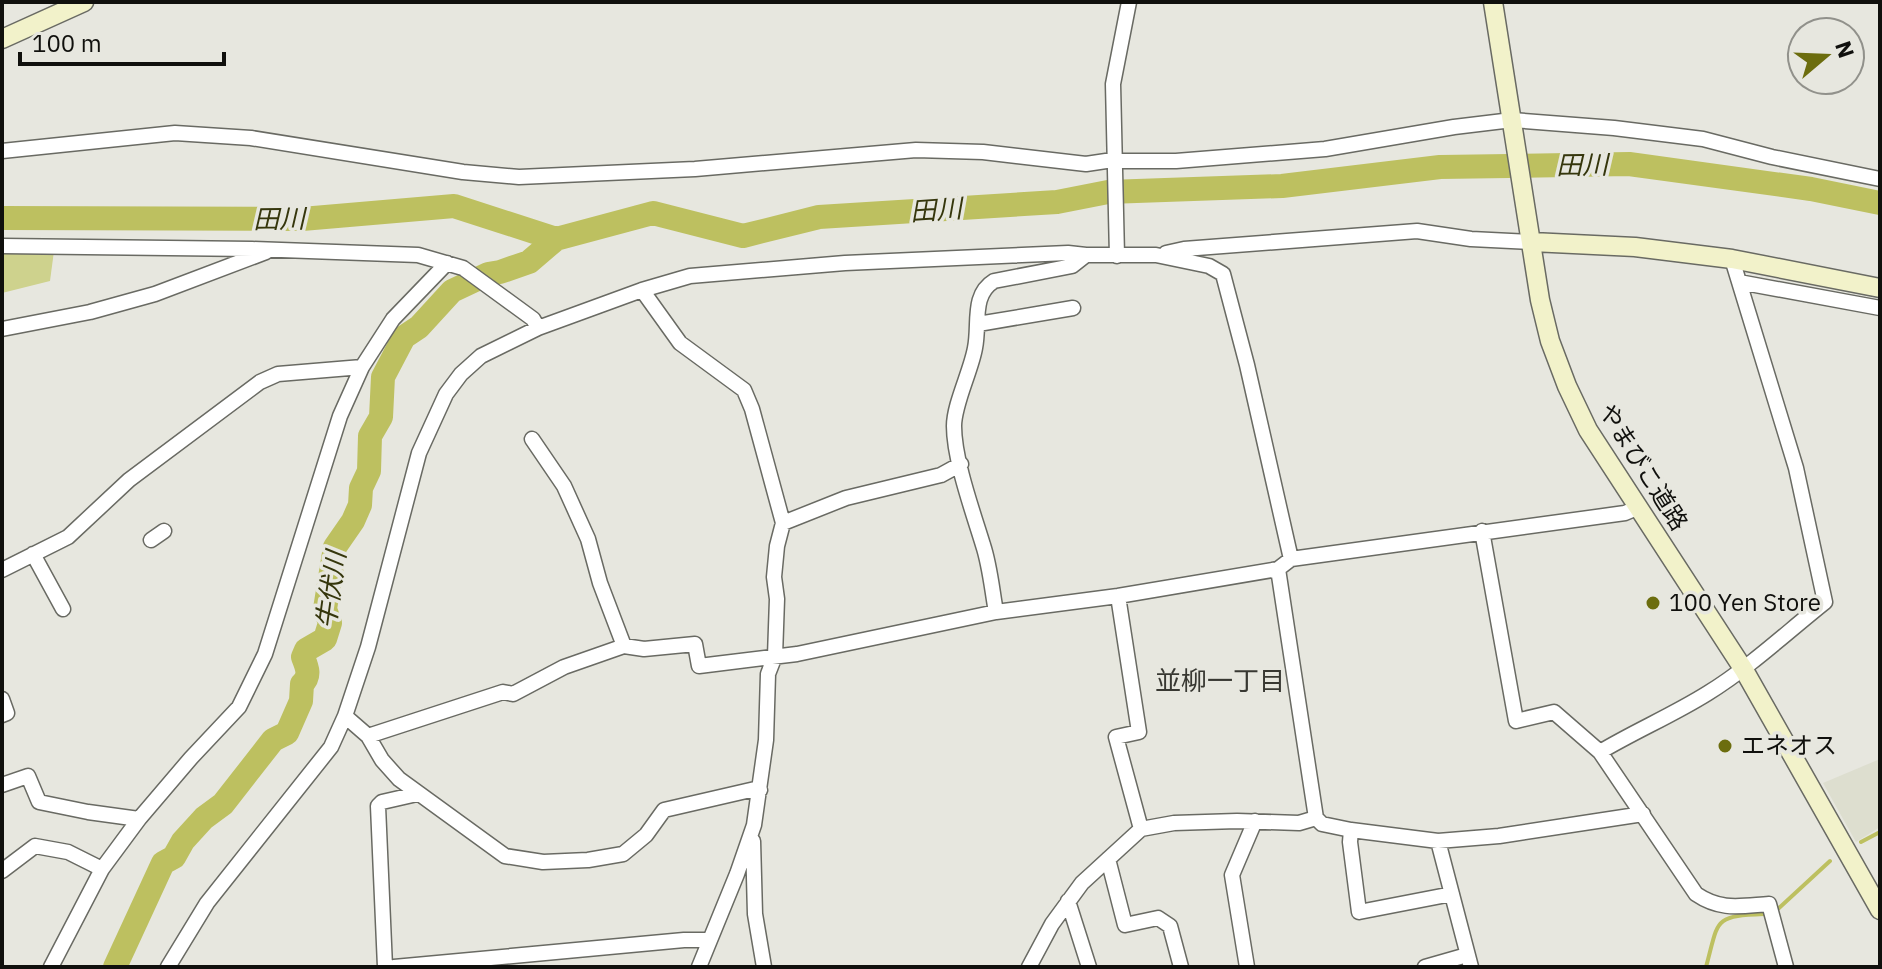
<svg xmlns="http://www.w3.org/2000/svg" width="1882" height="969" viewBox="0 0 1882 969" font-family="'IBM Plex Sans','Noto Sans JP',sans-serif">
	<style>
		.built { fill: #dddecf }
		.green { fill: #ced28d }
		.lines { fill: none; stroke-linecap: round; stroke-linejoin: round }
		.stream { stroke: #bdc060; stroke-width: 4 }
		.river { stroke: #bdc060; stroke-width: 24 }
		.street-casing { stroke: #696a63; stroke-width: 17 }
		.secondary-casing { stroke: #696a63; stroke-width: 21 }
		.street { stroke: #fff; stroke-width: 14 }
		.secondary { stroke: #f2f2ca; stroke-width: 18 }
		.poi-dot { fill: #6c6d0e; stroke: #e7e7df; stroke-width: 3 }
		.labels { text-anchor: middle; stroke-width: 7; stroke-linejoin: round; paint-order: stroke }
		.street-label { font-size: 24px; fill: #10100d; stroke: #e7e7df }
		.poi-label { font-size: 24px; fill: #10100d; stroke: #e7e7df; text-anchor: start }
		.water-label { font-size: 26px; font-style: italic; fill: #35360c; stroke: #e7e7df }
		.neighbourhood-label { font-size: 26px; fill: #383832; stroke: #e7e7df }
	</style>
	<rect width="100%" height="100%" fill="#e7e7df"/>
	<!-- built -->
	<path class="built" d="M 1880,759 L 1880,827 L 1856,842 L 1823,783 Z"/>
	<!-- green -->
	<path class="green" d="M 2,251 L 54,251 L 50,281 L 2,293 Z"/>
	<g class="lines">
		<!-- stream -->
		<path class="stream" d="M 1861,842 L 1880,832
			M 1779,908 L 1830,861
			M 1706,967 C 1719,920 1712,916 1764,914"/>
		<!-- river -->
		<path class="river" d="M 2,218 L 302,219 L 454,206 L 556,239 L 653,213 L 743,236 L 819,217 L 1057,202 L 1108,192 L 1282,186 L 1440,167 L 1629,164 L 1811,189 L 1880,203
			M 115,967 L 163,863 L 174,857 L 183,841 L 204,818 L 223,804 L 273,740 L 287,733 L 301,701 L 302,684 C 311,676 307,667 303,657 L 306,650 L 325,639 L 330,623 L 325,609 L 335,547 L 353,521 L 360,505 L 361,488 L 369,471 L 370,436 L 381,417 L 383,377 L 404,337 L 419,327 L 452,291 L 488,274 L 500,272 L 529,262 L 556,239"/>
		<!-- street casing -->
		<g class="street-casing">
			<path id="street" d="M 2,151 L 175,133 L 251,138 L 463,172 L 519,177 L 695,169 L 916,150 L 983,152 L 1086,164 L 1106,161 L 1176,161 L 1325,149 L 1454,127 L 1512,120 L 1614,128 L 1703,139 L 1772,157 L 1880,179
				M 2,246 L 252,249 L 418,255 L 463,268 L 533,319 L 538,328
				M 1166,253 L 1184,249 L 1417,231 L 1471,239 L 1532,242
				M 1117,256 L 1113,84 L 1129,2
				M 1739,282 L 1880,308
				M 642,290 L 680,343 L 744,390 L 752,409 L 783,523 L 777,546 L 774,577 L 777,599 L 775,656 L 768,674 L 766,740 L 754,825 L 737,874 L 699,967
				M 978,324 L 1073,308
				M 2,329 L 90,312 L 155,294 L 266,252
				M 532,439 L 564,486 L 588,539 L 600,583 L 624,646
				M 783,523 L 846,498 L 941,475 L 961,464
				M 1482,531 L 1516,721 L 1554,712 L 1600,752 L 1696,894 C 1721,911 1740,906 1769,904 L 1786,967
				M 151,540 L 164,531
				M 33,554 L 63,609
				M 1278,569 L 1316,818 L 1322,824 L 1351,830 L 1438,841 L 1499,836 L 1643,814
				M 2,570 L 68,537 L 129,480 L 260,382 L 278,374 L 362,367
				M 1118,596 L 1139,732 L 1116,737 L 1141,829
				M 996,612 C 992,590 990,566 983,545 C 973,512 954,460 954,426 C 954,404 971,371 975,348 C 980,324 971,295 994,281 L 1072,266 L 1086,255 L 1156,255 L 1209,266 L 1223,274 L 1247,365 L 1291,559
				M 2,699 L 7,713 L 2,715
				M 345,716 L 368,736 L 382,760 L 399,779 L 505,856 L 543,862 L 588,860 L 623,854 L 646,835 L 664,810 L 755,789 L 760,790
				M 368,736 L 503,692 L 513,694 L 564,667 L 624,646 L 644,649 L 695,644 L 699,666 L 797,654 L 996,612 L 1118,596 L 1278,569 L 1291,559 L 1625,513 L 1639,507
				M 1600,752 C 1635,731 1673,715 1708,693 C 1750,667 1786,633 1825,602 L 1796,468 L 1732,259
				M 2,785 L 28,776 L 39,802 L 88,812 L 139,819
				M 1351,830 L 1350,842 L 1359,912 L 1452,894
				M 753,841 L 755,914 L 764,967
				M 1438,841 L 1471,967
				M 1108,859 L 1125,925 L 1158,918 L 1170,926 L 1181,967
				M 2,871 L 35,846 L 68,852 L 102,869
				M 1068,901 L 1089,967
				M 51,967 L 102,869 L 139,819 L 191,758 L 239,707 L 265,654 L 340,416 L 362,367 L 393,319 L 447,263
				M 168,967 L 207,903 L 331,747 L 345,716 L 368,647 L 419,453 L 446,394 L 461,374 L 481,356 L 538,328 L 642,290 L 690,276 L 845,263 L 1068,253 L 1086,255
				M 385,967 L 378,806 L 382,802 L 417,794
				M 394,967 L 684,940 L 708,940
				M 1029,967 L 1052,924 L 1082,883 L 1141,829 L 1174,823 L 1237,821 L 1299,823 L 1316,818
				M 1247,967 L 1232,875 L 1255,821
				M 1425,967 L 1467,955"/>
		</g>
		<!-- secondary casing -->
		<g class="secondary-casing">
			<path id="secondary" d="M 1493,2 L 1540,300 L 1550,341 L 1567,386 L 1588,430 L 1744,670 L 1880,910
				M 2,39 L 84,2
				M 1532,242 L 1635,247 L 1732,259 L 1880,288"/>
		</g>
		<!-- street -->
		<use href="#street" class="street"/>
		<!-- secondary -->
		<use href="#secondary" class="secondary"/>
	</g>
	<!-- markers -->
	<g class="poi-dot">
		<circle cx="1653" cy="603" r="8"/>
		<circle cx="1725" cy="746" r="8"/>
	</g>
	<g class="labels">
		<!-- street labels -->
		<g class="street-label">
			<text transform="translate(1643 467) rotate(58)" y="8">やまびこ道路</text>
		</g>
		<!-- poi labels -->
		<g class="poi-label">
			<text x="1669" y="611">100 Yen Store</text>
			<text x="1741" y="754">エネオス</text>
		</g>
		<!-- water labels -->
		<g class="water-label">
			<text transform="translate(1582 165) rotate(-1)" y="9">田川</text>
			<text transform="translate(936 210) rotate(-4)" y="9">田川</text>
			<text transform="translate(279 219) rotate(-1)" y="9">田川</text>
			<text transform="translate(331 590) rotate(-82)" y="9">牛伏川</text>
		</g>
		<!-- neighbourhood labels -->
		<g class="neighbourhood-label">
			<text x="1220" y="690">並柳一丁目</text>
		</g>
	</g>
	<!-- border -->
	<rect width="1882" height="969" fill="none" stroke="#10100d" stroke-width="8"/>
	<!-- north arrow -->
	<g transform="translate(1826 56) rotate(71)"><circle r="38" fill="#e7e7df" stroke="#91918b" stroke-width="2"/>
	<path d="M0-6L14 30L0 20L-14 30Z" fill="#6c6d0e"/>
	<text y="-12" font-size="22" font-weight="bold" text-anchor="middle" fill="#10100d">N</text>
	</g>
	<!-- scale -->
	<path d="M20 52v12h204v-12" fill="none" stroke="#10100d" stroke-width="4"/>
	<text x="32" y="52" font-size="24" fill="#10100d" stroke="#e7e7df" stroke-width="6" paint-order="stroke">100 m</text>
</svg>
